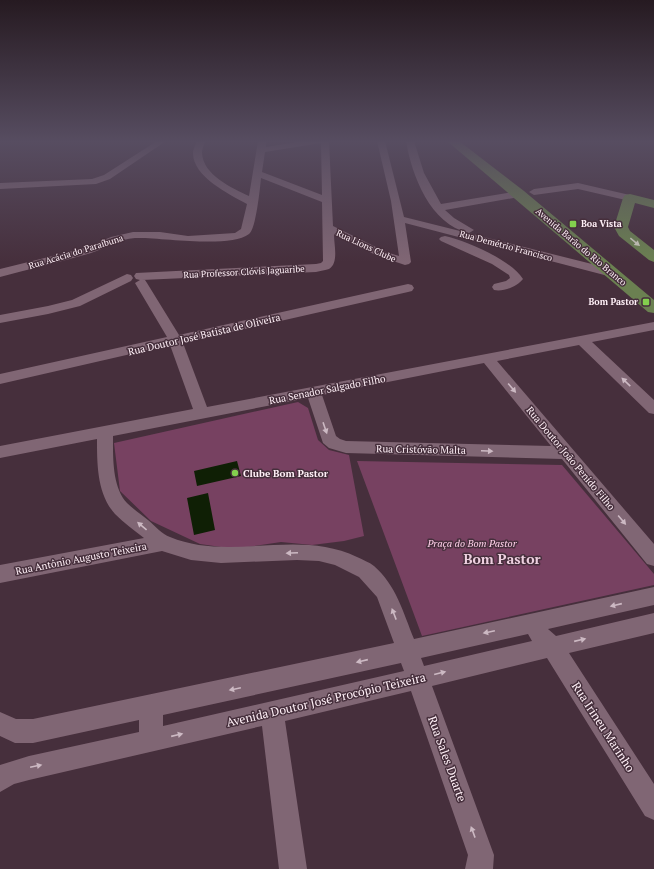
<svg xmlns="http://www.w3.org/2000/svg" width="654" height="869" viewBox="0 0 654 869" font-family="'PT Serif',serif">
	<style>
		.green { fill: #774161 }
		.water { fill: #0f1f05 }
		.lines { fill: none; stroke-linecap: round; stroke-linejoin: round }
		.minor { fill: #806674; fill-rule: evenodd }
		.major { fill: #6b8051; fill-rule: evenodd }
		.oneway { fill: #cbc9bd }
		.oneway2 { fill: #ccb9c3 }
		.poi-dot { fill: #83d04e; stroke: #462f3c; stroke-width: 1.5 }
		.labels { text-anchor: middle; stroke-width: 3; stroke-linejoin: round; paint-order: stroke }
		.far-poi-label { font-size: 9px; font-weight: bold; fill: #fff0f7; stroke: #462f3c; text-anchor: start }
		.far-street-label { font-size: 9px; fill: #fff0f7; stroke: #462f3c }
		.street-label { font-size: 10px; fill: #fff0f7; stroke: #462f3c }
		.poi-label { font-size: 10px; font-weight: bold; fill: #fff0f7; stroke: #462f3c; text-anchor: start }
		.park-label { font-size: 10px; font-style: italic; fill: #ffcfe9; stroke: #462f3c }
		.near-street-label { font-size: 12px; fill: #fff0f7; stroke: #462f3c }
		.district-label { font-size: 14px; font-weight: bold; fill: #eed0e0; stroke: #462f3c }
	</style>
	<rect width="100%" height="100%" fill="#462f3c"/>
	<!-- green -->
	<path class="green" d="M 298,402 L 308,408 L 318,440 L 329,450 L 349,455 L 364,536 L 344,541 L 312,545 L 281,542 L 235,549 L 200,544 L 151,521 L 120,491 L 114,443 Z
		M 357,461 L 562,465 L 654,574 L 654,585 L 422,636 Z"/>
	<!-- water -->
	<path class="water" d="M 237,461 L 241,476 L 197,486 L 194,471 Z
		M 208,493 L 215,530 L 194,535 L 187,498 Z"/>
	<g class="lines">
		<!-- minor -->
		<path class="minor" d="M 157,141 L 166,141 L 110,179 L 96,184 L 0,189 L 0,183 L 92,179 L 104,175 Z
			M 197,141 L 205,141 C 204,145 202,149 202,153 C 203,175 232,188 249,196 L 258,141 L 266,141 L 266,147 L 303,141 L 329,141 L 333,226 L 386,252 L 399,256 L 391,201 L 377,141 L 385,141 L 404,217 L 616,270 L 618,273 L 616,276 L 612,277 L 405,223 L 411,262 L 409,264 L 405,265 L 378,256 L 334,235 C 334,245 339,263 329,269 C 326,270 320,271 316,272 L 142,280 L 145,280 L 147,283 L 179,335 L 408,284 L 412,285 L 414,288 L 412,291 L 408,292 L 183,343 L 207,407 L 654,322 L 654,330 L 592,342 L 654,400 L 654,414 L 649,413 L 579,345 L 497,361 L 654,544 L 654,566 L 647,564 L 562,459 L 346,453 L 329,448 L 323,443 L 308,398 L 113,436 C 113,457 112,487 127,503 C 133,509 142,515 148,520 C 155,526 162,534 170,537 C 230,562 297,528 357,557 C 363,560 369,562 374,566 C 396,585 403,612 414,639 L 654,587 L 654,605 L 548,629 L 556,636 L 654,613 L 654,633 L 569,653 L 654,784 L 654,820 L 645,816 L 547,658 L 432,686 L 494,855 L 493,869 L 465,869 L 468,855 L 411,691 L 285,721 L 307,869 L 279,869 L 262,726 L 29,780 L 14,784 L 0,792 L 0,765 L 29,756 L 139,732 L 139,720 L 33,743 L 15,743 L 0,736 L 0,712 L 16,719 L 33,719 L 394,643 L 377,597 L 359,577 L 335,565 L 319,561 L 297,560 L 221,563 L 191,560 L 162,551 L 0,583 L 0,565 L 144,538 C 134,530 124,523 115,514 C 97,494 97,464 97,439 L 0,458 L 0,446 L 193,409 L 170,345 L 0,384 L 0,374 L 167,337 L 135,283 L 140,280 L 136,279 L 134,276 L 136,273 L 316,264 L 321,263 L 323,261 L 322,202 L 261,178 C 260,189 256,229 249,234 C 229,249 161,237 135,238 C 119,239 106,248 91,253 C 61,262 30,269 0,277 L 0,269 L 85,248 L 111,237 L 133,232 L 160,232 L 188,236 L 235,233 L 241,229 L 247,204 C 229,194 193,177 193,153 C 193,149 196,144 197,141 ZM 321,143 L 322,195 L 262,172 L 265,152 ZM 484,363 L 551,446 L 346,441 L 340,439 L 336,436 L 322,395 ZM 528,634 L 532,641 L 424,666 L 421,658 ZM 401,663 L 404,671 L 163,726 L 163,715 Z
			M 406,141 L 414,141 L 424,173 L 441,204 L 519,191 L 524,194 L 519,197 L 445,210 L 454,218 L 474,230 L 469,233 C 430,224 412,176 406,141 Z
			M 578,183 L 634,196 L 635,198 L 630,201 L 578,189 L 534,195 L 529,192 L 534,189 Z
			M 445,236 C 467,241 511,260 523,279 C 517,287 503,292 494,290 L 492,287 L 494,284 L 506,281 L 510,278 L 509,275 L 492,264 L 441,241 L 439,239 L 441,237 Z
			M 127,274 L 131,275 L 133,278 L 131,281 L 80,306 L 48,314 L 0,323 L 0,315 L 48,306 L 72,300 Z"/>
		<!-- major -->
		<path class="major" d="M 447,141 L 459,141 L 524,191 L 654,300 L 654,313 L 648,312 Z
			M 630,194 L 654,200 L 654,208 L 635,203 L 628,227 L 630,231 L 654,250 L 654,262 L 649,260 L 619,236 L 614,227 L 623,198 L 625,195 Z"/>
	</g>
	<!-- one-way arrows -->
	<defs><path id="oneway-solid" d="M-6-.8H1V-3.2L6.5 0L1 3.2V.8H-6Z"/></defs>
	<use class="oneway" href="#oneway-solid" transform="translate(635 242) rotate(39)"/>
	<g class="oneway2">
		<use href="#oneway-solid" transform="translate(626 382) rotate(-136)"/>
		<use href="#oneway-solid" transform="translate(512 388) rotate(50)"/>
		<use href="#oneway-solid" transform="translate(325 428) rotate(71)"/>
		<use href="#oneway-solid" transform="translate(487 451) rotate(2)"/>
		<use href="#oneway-solid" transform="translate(622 520) rotate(50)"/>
		<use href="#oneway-solid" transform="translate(142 526) rotate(-140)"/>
		<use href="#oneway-solid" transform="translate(292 553) rotate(178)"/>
		<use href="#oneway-solid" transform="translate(616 605) rotate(167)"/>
		<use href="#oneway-solid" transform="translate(394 614) rotate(-111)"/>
		<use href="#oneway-solid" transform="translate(489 632) rotate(168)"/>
		<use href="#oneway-solid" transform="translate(580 640) rotate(-13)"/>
		<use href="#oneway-solid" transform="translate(362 661) rotate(167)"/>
		<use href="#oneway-solid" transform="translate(440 673) rotate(-14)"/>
		<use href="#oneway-solid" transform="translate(235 689) rotate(168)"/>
		<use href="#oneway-solid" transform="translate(177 735) rotate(-13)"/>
		<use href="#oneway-solid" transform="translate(36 766) rotate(-12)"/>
		<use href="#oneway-solid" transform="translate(473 832) rotate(-110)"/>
	</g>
	<!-- sky -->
	<linearGradient id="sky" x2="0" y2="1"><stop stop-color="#261a21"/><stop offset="0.54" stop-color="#574d61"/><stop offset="1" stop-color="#574d61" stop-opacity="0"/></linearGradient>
	<rect width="654" height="262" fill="url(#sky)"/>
	<!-- markers -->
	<g class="poi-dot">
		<rect x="569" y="220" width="8" height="8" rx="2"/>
		<rect x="642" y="298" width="8" height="8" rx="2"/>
		<circle cx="235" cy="473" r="4"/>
	</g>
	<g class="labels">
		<!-- far-poi labels -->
		<g class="far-poi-label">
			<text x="581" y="227">Boa Vista</text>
			<text x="638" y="305" text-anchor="end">Bom Pastor</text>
		</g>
		<!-- far-street labels -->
		<g class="far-street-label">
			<text transform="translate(366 246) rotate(25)" y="3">Rua Lions Clube</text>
			<text transform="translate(506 246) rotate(15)" y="3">Rua Demétrio Francisco</text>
			<text transform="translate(581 247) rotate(40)" y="3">Avenida Barão do Rio Branco</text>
			<text transform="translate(76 252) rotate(-17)" y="3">Rua Acácia do Paraíbuna</text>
			<text transform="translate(244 272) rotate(-3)" y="3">Rua Professor Clóvis Jaguaribe</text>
		</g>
		<!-- street labels -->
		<g class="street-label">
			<text transform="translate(204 334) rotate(-13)" y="4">Rua Doutor José Batista de Oliveira</text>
			<text transform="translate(327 389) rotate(-11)" y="4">Rua Senador Salgado Filho</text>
			<text transform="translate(421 449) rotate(1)" y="4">Rua Cristóvão Malta</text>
			<text transform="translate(571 458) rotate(50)" y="4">Rua Doutor João Penido Filho</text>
			<text transform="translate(81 558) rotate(-11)" y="4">Rua Antônio Augusto Teixeira</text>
		</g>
		<!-- poi labels -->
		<g class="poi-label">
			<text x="243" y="477">Clube Bom Pastor</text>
		</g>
		<!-- park labels -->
		<g class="park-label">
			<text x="472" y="547">Praça do Bom Pastor</text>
		</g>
		<!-- near-street labels -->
		<g class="near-street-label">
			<text transform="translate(326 700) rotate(-13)" y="4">Avenida Doutor José Procópio Teixeira</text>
			<text transform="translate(603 727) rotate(57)" y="4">Rua Irineu Marinho</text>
			<text transform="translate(447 759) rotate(70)" y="4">Rua Sales Duarte</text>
		</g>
		<!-- district labels -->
		<g class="district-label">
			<text x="502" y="564">Bom Pastor</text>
		</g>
	</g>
</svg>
